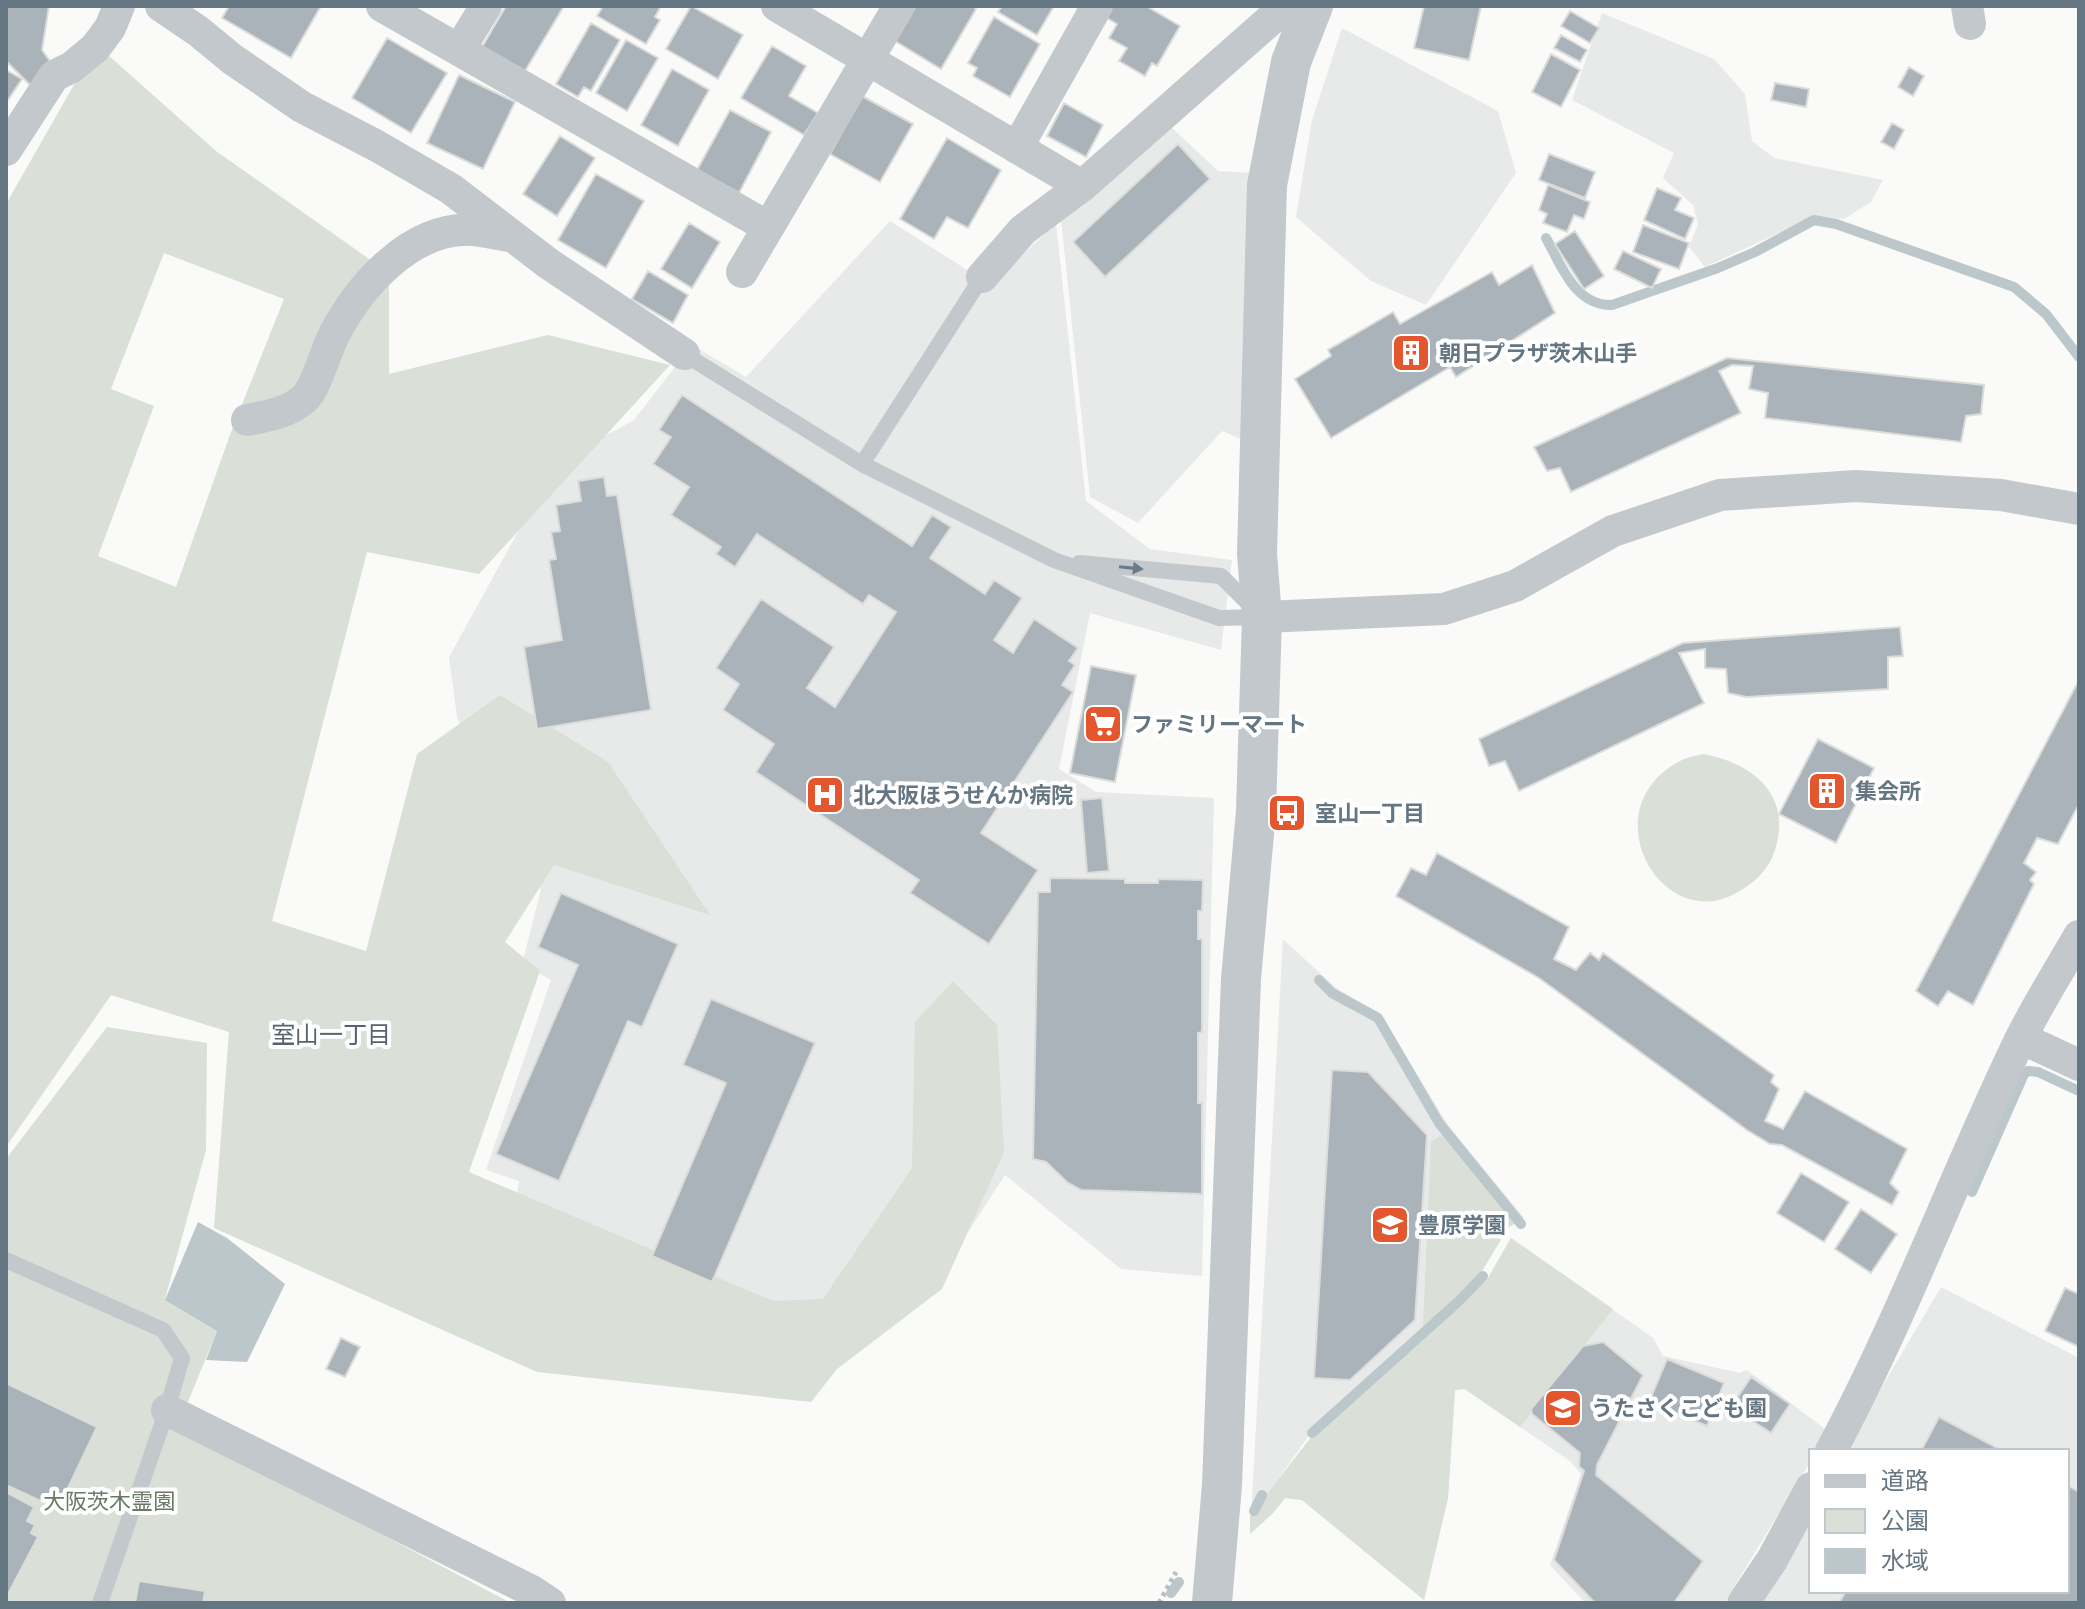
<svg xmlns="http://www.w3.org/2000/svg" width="2085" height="1609" viewBox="0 0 2085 1609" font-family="Raleway,'Noto Sans JP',sans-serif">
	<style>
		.built { fill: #e8e9e9 }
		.green { fill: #dadfd7; fill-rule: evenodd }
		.water { fill: #bbc7cb }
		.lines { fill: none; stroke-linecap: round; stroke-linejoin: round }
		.stream { stroke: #bbc7cb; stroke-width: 10 }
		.building { fill: #aab3b9; stroke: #dcdcda; stroke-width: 2 }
		.path { stroke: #bbbfc2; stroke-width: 5; stroke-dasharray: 4 4; stroke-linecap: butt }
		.service { stroke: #c3c8cc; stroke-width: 16 }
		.minor { stroke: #c3c8cc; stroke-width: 32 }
		.tertiary { stroke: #c3c8cc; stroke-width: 40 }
		.oneway { fill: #6a7a87 }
		.labels { text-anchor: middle; stroke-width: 8; stroke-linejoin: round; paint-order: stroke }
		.poi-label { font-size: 22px; font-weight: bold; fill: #657683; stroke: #fff; text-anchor: start }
		.park-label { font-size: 22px; fill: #687a64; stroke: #fff }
		.neighbourhood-label { font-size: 24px; fill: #57646e; stroke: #fff }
	</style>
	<rect width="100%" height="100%" fill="#fafaf8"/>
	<!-- built -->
	<path class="built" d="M 1602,13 L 1714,59 L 1745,94 L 1752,141 L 1774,158 L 1883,180 L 1871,202 L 1844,219 L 1815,216 L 1705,267 L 1689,247 L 1698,224 L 1693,205 L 1663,178 L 1674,153 L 1572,100 Z
		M 1342,28 L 1498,111 L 1516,173 L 1426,305 L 1371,281 L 1296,217 L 1312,120 Z
		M 1170,126 L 1218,171 L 1251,173 L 1241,439 L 1222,431 L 1138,523 L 1090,497 L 1061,219 Z
		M 890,221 L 991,285 L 1056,223 L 1086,501 L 1150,549 L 1232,560 L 1221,650 L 1090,613 L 1059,769 L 1096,792 L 1214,798 L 1202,1276 L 1121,1269 L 1005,1175 L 944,1269 L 835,1367 L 512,1226 L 519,1181 L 486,1170 L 551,980 L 522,964 L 541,890 L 457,717 L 449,657 L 556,463 L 634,420 L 692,345 L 746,377 Z
		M 1283,939 L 1335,987 L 1381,1015 L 1448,1125 L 1524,1218 L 1508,1228 L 1479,1276 L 1315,1427 L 1278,1479 L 1313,1435 L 1488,1278 L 1511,1238 L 1653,1338 L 1663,1356 L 1740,1373 L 1747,1370 L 1829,1432 L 1817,1451 L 1811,1451 L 1811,1461 L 1724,1603 L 1585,1603 L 1550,1565 L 1581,1474 L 1570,1461 L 1464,1389 L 1455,1390 L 1448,1498 L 1424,1600 L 1302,1500 L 1285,1498 L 1273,1513 L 1250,1534 Z
		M 1941,1287 L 2079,1358 L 2079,1603 L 1753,1603 L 1811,1508 L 1811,1591 L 2067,1591 L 2067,1451 L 1844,1451 Z"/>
	<!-- green -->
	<path class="green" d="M 108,55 L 216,151 L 389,273 L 389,374 L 548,335 L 670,365 L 479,574 L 367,552 L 272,921 L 366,951 L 417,754 L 500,695 L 608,762 L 710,915 L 554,865 L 505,942 L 540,971 L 469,1172 L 773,1301 L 823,1299 L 912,1168 L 915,1022 L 953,981 L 997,1025 L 1004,1152 L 942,1289 L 837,1369 L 811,1402 L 537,1372 L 214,1228 L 229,1032 L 111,995 L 6,1147 L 6,204 L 75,83 ZM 164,253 L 284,299 L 231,432 L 176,587 L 98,556 L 154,406 L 111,389 Z
		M 1703,754 C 1757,764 1796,799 1772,858 C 1765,873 1752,884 1738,892 C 1662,937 1589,809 1680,761 C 1686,757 1696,756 1703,754 Z
		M 107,1027 L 207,1043 L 206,1150 L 165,1299 L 217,1331 L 178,1426 L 511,1603 L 6,1603 L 6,1159 Z
		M 1444,1133 L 1517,1222 L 1508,1228 L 1479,1276 L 1423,1328 L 1431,1142 Z
		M 1511,1238 L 1613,1309 L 1520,1427 L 1465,1389 L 1455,1390 L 1448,1498 L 1424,1600 L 1302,1500 L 1285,1498 L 1273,1513 L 1250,1534 L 1250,1516 L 1313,1435 L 1488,1278 Z"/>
	<!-- water -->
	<path class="water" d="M 198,1222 L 227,1238 L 285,1284 L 247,1362 L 206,1360 L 217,1331 L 165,1300 Z"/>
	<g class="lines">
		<!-- stream -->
		<path class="stream" d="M 1546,238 C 1561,265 1575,306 1612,305 L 1718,268 L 1755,252 L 1814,220 L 1836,224 L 2014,287 L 2046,314 L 2079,357
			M 1319,980 L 1332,993 L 1378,1018 L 1439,1123 L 1521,1224
			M 1972,1192 L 2024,1074 L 2028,1071 L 2038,1072 L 2079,1091
			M 1312,1433 L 1459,1301 L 1483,1276
			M 1254,1511 L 1262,1495
			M 1171,1593 L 1179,1582"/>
	</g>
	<!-- building -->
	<path class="building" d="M 6,6 L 49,6 L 42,50 L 52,64 L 30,85 L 6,61 Z
		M 229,6 L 321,6 L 291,58 L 222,18 Z
		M 506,6 L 564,6 L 525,71 L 482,47 Z
		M 603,6 L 661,6 L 655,17 L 660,20 L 646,44 L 597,16 Z
		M 691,6 L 743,35 L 718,79 L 666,49 Z
		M 916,6 L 972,6 L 976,9 L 941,69 L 895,41 Z
		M 1002,6 L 1054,6 L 1037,35 L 998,12 Z
		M 1111,6 L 1146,6 L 1180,26 L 1157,66 L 1152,63 L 1145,76 L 1119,61 L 1127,48 L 1109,38 L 1117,24 L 1105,17 Z
		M 1424,6 L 1481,6 L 1469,60 L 1414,48 Z
		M 1570,11 L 1599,28 L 1590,43 L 1561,26 Z
		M 994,17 L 1040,44 L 1010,97 L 973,76 L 977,68 L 968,63 Z
		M 591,23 L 620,40 L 591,91 L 584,87 L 578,97 L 556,84 Z
		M 1561,35 L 1587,50 L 1580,62 L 1554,48 Z
		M 387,38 L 447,73 L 411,133 L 352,98 Z
		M 626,40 L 658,58 L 627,111 L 596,93 Z
		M 772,46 L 806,66 L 789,96 L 818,113 L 804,135 L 741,98 Z
		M 1551,54 L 1580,70 L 1561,107 L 1532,92 Z
		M 1909,67 L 1924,76 L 1913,96 L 1898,87 Z
		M 672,69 L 709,90 L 678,146 L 641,125 Z
		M 6,70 L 22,79 L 6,103 Z
		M 459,75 L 515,102 L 483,169 L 427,143 Z
		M 1775,83 L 1809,89 L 1806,107 L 1771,100 Z
		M 862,96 L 913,124 L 880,182 L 830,154 Z
		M 1064,103 L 1103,125 L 1086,157 L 1047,136 Z
		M 730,110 L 771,132 L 739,193 L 697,170 Z
		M 1892,123 L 1904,130 L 1894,149 L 1881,142 Z
		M 560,136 L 595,158 L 557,216 L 523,194 Z
		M 947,138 L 1001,170 L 968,228 L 947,217 L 934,239 L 900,219 Z
		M 1178,144 L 1210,179 L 1105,277 L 1073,242 Z
		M 1549,154 L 1595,172 L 1585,198 L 1539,180 Z
		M 596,174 L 644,201 L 606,268 L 558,240 Z
		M 1548,185 L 1590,202 L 1584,219 L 1574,215 L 1567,232 L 1543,223 L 1547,214 L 1539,210 Z
		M 1657,188 L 1681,198 L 1675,210 L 1694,218 L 1685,239 L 1644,220 Z
		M 689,223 L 720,242 L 692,288 L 661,269 Z
		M 1643,225 L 1689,243 L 1679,269 L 1633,252 Z
		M 1575,231 L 1604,276 L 1584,289 L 1555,244 Z
		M 1623,251 L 1661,269 L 1652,288 L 1614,269 Z
		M 1532,265 L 1555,313 L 1456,377 L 1450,367 L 1331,438 L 1295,379 L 1331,356 L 1328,350 L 1393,312 L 1400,324 L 1492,272 L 1499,285 Z
		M 648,271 L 688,295 L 673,323 L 632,299 Z
		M 1727,358 L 1984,385 L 1981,414 L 1966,416 L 1961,442 L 1765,418 L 1768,393 L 1749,389 L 1753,366 L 1732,365 L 1719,371 L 1741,413 L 1571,492 L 1560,468 L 1547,471 L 1534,447 Z
		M 682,395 L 912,546 L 932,515 L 951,527 L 930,558 L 985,594 L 994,580 L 1022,598 L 994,640 L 1013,653 L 1034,619 L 1078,648 L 1069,661 L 1075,665 L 1062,685 L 1073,692 L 981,833 L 1038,870 L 989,944 L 910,893 L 919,880 L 756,772 L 774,744 L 723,710 L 739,684 L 716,668 L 761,599 L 834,647 L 807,688 L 835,707 L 896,612 L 869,595 L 863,604 L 757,534 L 735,567 L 716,554 L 721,547 L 671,515 L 689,487 L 653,464 L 671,437 L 659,430 Z
		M 604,477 L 607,496 L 617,495 L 651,710 L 537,729 L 524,647 L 562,640 L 549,560 L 556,559 L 551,532 L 560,531 L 556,505 L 581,501 L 578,481 Z
		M 1900,627 L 1903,656 L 1888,657 L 1888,689 L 1746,697 L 1728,693 L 1726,669 L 1705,668 L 1705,649 L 1679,653 L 1704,703 L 1519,791 L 1505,761 L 1489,766 L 1479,739 L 1683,643 Z
		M 1091,666 L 1136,675 L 1115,782 L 1070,773 Z
		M 2079,680 L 2079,804 L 2058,844 L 2037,838 L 2024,863 L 2036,872 L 2030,880 L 2034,884 L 1973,1005 L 1948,991 L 1938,1006 L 1916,991 Z
		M 1818,739 L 1874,768 L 1836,843 L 1779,814 Z
		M 1102,798 L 1109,871 L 1087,873 L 1081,800 Z
		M 1437,853 L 1569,927 L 1554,959 L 1576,970 L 1590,953 L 1599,960 L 1603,953 L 1774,1075 L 1771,1082 L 1779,1089 L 1765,1121 L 1783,1129 L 1805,1091 L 1907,1149 L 1890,1183 L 1899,1192 L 1892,1205 L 1782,1145 L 1770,1144 L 1747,1130 L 1539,978 L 1396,896 L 1411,868 L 1426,875 Z
		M 1050,878 L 1125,879 L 1125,883 L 1158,883 L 1158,879 L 1203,880 L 1202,911 L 1198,911 L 1198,939 L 1202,939 L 1202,1032 L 1198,1033 L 1198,1103 L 1202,1103 L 1202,1194 L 1081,1190 L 1068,1183 L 1046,1162 L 1033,1159 L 1038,892 L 1050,892 Z
		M 561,893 L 678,944 L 642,1027 L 628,1021 L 559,1181 L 496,1154 L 578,965 L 538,947 Z
		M 711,999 L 815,1043 L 712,1282 L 652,1256 L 726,1083 L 683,1065 Z
		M 1332,1070 L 1368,1072 L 1427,1135 L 1415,1320 L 1350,1380 L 1314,1378 Z
		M 1801,1173 L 1849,1202 L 1824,1242 L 1777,1213 Z
		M 1861,1209 L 1897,1234 L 1871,1273 L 1835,1249 Z
		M 2065,1288 L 2079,1294 L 2079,1347 L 2045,1331 Z
		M 341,1338 L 360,1347 L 345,1377 L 326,1369 Z
		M 1603,1342 L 1643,1375 L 1597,1465 L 1596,1475 L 1703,1561 L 1674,1603 L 1595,1603 L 1554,1560 L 1584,1471 L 1579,1466 L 1580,1453 L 1532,1414 L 1531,1409 L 1583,1346 Z
		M 1667,1359 L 1724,1383 L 1707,1426 L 1649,1402 Z
		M 1751,1377 L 1790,1404 L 1771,1433 L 1731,1407 Z
		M 6,1383 L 97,1427 L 58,1509 L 6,1485 Z
		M 1939,1417 L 2003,1451 L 1921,1451 Z
		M 2067,1485 L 2079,1492 L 2079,1603 L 1839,1603 L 1846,1591 L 2067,1591 Z
		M 6,1492 L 34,1507 L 27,1521 L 35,1525 L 31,1533 L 38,1537 L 6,1598 Z
		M 139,1581 L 205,1591 L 203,1603 L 135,1603 Z"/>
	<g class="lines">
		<!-- path -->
		<path class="path" d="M 1159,1603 L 1176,1572"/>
		<!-- service -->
		<path class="service" d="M 684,354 L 862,464 L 1054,560 L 1219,618 L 1262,617
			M 862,464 L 982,277
			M 1079,563 L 1221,576 L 1254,609
			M 6,1260 L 163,1330 L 182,1358 L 167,1410 L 100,1603"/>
		<!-- minor -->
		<path class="minor" d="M 161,6 L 198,31 L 232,59 L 302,107 L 377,146 L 451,189 L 549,264 L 684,354
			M 382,6 L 768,227
			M 777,6 L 1082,186
			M 1967,6 L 1970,24
			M 459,50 L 486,6
			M 1017,148 L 1097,6
			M 6,150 L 54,76 L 72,67 L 95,48 L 110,28 L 119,6
			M 742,272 L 899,6
			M 982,277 L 1023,230 L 1082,186 L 1286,6
			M 247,420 C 267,416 288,413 304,399 C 316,388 325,353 333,337 C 358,287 411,226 473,230 C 485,231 497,234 509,236
			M 1262,617 L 1444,609 L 1515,586 L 1613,531 L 1720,495 L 1856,486 L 2001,495 L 2079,509
			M 2021,1038 L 2079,1065
			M 167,1410 L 532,1591 L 550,1603
			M 1831,1451 C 1902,1319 1954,1177 2019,1042 C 2037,1005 2059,971 2079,936
			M 1743,1603 L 1772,1560 L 1811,1488"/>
		<!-- tertiary -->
		<path class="tertiary" d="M 1212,1603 L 1222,1485 L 1241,979 L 1256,811 L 1262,617 L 1257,554 L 1267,185 L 1291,62 L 1313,6"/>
	</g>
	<!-- one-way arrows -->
	<defs><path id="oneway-solid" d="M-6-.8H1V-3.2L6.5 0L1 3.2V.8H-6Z" transform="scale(2)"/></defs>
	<use class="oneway" href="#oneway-solid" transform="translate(1131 568) rotate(6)"/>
	<!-- icons -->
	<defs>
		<g id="building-square" transform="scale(2)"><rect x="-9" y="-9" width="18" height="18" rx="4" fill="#e4572e" stroke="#fff"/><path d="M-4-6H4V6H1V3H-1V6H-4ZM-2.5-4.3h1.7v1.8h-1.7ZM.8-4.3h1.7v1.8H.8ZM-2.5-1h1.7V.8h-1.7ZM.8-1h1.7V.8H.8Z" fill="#fff"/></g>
		<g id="supermarket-square" transform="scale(2)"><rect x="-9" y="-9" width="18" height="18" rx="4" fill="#e4572e" stroke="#fff"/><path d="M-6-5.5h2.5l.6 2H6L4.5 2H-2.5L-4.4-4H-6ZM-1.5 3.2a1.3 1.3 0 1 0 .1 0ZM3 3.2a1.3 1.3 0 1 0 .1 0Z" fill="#fff"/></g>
		<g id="hospital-square" transform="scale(2)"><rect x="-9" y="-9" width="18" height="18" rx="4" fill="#e4572e" stroke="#fff"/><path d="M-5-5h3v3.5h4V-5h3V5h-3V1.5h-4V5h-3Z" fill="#fff"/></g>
		<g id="bus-square" transform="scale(2)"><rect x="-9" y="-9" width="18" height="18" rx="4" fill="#e4572e" stroke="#fff"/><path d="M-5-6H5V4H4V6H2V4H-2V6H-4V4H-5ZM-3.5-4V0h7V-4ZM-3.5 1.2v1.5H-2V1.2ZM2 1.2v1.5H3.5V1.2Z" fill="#fff"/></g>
		<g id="school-square" transform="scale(2)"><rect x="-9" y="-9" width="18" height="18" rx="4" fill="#e4572e" stroke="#fff"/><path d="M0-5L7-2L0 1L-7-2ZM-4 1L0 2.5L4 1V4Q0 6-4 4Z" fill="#fff"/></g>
	</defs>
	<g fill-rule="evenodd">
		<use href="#building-square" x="1411" y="353"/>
		<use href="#supermarket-square" x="1103" y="724"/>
		<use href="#building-square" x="1827" y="791"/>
		<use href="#hospital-square" x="825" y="795"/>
		<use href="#bus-square" x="1287" y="813"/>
		<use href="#school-square" x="1390" y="1225"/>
		<use href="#school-square" x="1563" y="1408"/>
	</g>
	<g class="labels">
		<!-- poi labels -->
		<g class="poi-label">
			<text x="1439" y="361">朝日プラザ茨木山手</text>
			<text x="1131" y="732">ファミリーマート</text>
			<text x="1855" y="799">集会所</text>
			<text x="853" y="803">北大阪ほうせんか病院</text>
			<text x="1315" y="821">室山一丁目</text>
			<text x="1418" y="1233">豊原学園</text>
			<text x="1591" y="1416">うたさくこども園</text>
		</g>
		<!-- park labels -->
		<g class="park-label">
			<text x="109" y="1509">大阪茨木霊園</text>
		</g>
		<!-- neighbourhood labels -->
		<g class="neighbourhood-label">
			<text x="331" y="1043">室山一丁目</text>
		</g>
	</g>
	<!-- border -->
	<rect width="2085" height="1609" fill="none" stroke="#657683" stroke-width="16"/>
	<!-- legend -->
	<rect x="1809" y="1449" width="260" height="144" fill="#ffffff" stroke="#c1c8cd" stroke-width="2"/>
	<rect x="1825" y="1475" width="40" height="12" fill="#c3c8cc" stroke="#c1c8cd" stroke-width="2"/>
	<text x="1881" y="1489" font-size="24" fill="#657683">道路</text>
	<rect x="1825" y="1509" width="40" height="24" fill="#dadfd7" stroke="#c1c8cd" stroke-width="2"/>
	<text x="1881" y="1529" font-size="24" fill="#657683">公園</text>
	<rect x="1825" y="1549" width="40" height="24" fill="#bbc7cb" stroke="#c1c8cd" stroke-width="2"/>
	<text x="1881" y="1569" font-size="24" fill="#657683">水域</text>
</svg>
